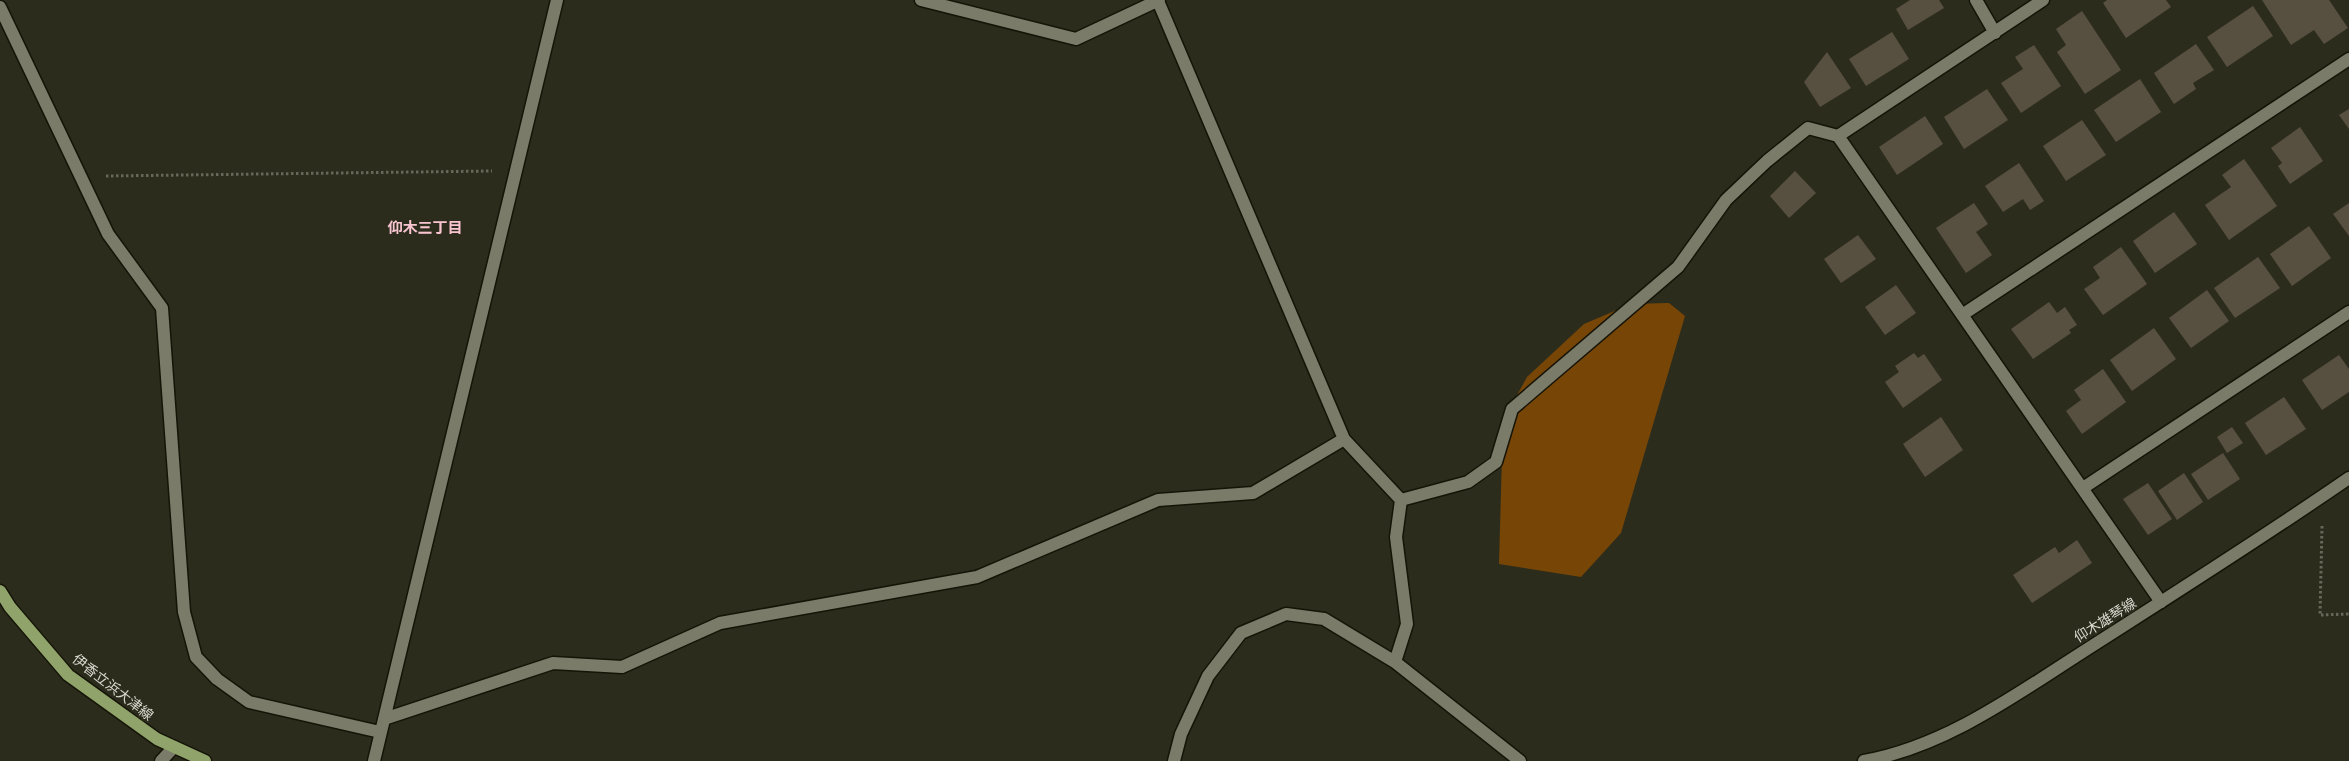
<svg xmlns="http://www.w3.org/2000/svg" width="2349" height="761" viewBox="0 0 2349 761" font-family="'Golos Text','Noto Sans JP',sans-serif">
	<style>
		.forest { fill: #774606 }
		.building { fill: #575041 }
		.lines { fill: none; stroke-linecap: round; stroke-linejoin: round }
		.minor-casing { stroke: #151407; stroke-width: 15 }
		.secondary-casing { stroke: #151407; stroke-width: 15 }
		.primary-casing { stroke: #151407; stroke-width: 15 }
		.path { stroke: #67675a; stroke-width: 3; stroke-dasharray: 2.5 2.5; stroke-linecap: butt }
		.minor { stroke: #7b7b6a; stroke-width: 12 }
		.secondary { stroke: #7b7b6a; stroke-width: 12 }
		.primary { stroke: #8fa36b; stroke-width: 12 }
		.labels { text-anchor: middle; stroke-width: 4.5; stroke-linejoin: round; paint-order: stroke }
		.street-label { font-size: 14px; fill: #d8d8cf; stroke: #2c2c1d }
		.neighbourhood-label { font-size: 15px; font-weight: bold; fill: #f7c4d0; stroke: #2c2c1d }
	</style>
	<rect width="100%" height="100%" fill="#2c2c1d"/>
	<!-- forest -->
	<path class="forest" d="M 1669,303 L 1685,316 L 1621,533 L 1581,577 L 1499,564 L 1503,421 L 1527,377 L 1584,324 L 1631,304 Z"/>
	<!-- building -->
	<path class="building" d="M 1910,0 L 1939,0 L 1944,8 L 1908,30 L 1896,9 Z
		M 2107,0 L 2166,0 L 2171,7 L 2126,38 L 2103,3 Z
		M 2262,0 L 2329,0 L 2348,28 L 2324,44 L 2314,30 L 2291,45 Z
		M 2253,6 L 2273,36 L 2227,67 L 2207,37 Z
		M 2082,11 L 2121,70 L 2085,94 L 2057,52 L 2066,45 L 2056,29 Z
		M 1892,32 L 1909,59 L 1866,86 L 1849,59 Z
		M 2196,44 L 2214,70 L 2193,83 L 2196,89 L 2174,104 L 2154,73 Z
		M 2034,45 L 2061,86 L 2021,113 L 2001,83 L 2023,69 L 2015,57 Z
		M 1827,52 L 1851,88 L 1820,107 L 1804,82 Z
		M 2140,79 L 2161,112 L 2116,142 L 2094,110 Z
		M 1987,89 L 2008,120 L 1964,149 L 1944,117 Z
		M 2349,109 L 2349,129 L 2339,115 Z
		M 1925,116 L 1943,144 L 1897,175 L 1879,147 Z
		M 2082,120 L 2106,155 L 2066,181 L 2043,146 Z
		M 2300,127 L 2323,161 L 2290,184 L 2278,166 L 2282,163 L 2271,148 Z
		M 2244,159 L 2277,206 L 2229,240 L 2205,205 L 2231,187 L 2222,175 Z
		M 2019,163 L 2044,201 L 2030,210 L 2023,199 L 2003,212 L 1985,186 Z
		M 1795,171 L 1816,193 L 1789,218 L 1770,196 Z
		M 1974,203 L 1988,224 L 1976,232 L 1992,255 L 1966,273 L 1936,228 Z
		M 2349,203 L 2349,236 L 2333,214 Z
		M 2174,212 L 2197,244 L 2155,273 L 2133,241 Z
		M 2309,226 L 2331,258 L 2292,286 L 2270,254 Z
		M 1858,235 L 1876,259 L 1841,283 L 1824,259 Z
		M 2121,247 L 2147,284 L 2103,315 L 2084,289 L 2100,278 L 2093,267 Z
		M 2258,257 L 2280,288 L 2235,318 L 2214,288 Z
		M 1896,285 L 1916,313 L 1885,335 L 1865,307 Z
		M 2207,290 L 2229,321 L 2191,348 L 2169,318 Z
		M 2049,302 L 2057,313 L 2065,307 L 2077,325 L 2069,330 L 2071,333 L 2033,359 L 2011,329 Z
		M 2154,328 L 2176,359 L 2132,391 L 2110,360 Z
		M 1914,353 L 1918,358 L 1924,354 L 1942,380 L 1903,408 L 1885,382 L 1899,372 L 1895,366 Z
		M 2339,355 L 2349,369 L 2349,392 L 2322,410 L 2302,380 Z
		M 2103,369 L 2126,402 L 2082,434 L 2066,411 L 2081,400 L 2074,390 Z
		M 2284,397 L 2306,429 L 2266,455 L 2245,423 Z
		M 1941,417 L 1963,450 L 1925,477 L 1903,444 Z
		M 2232,427 L 2243,443 L 2227,453 L 2217,437 Z
		M 2223,453 L 2240,479 L 2208,500 L 2191,474 Z
		M 2184,473 L 2203,502 L 2177,520 L 2158,491 Z
		M 2148,483 L 2172,519 L 2148,535 L 2123,499 Z
		M 2077,540 L 2092,563 L 2032,603 L 2013,575 L 2055,547 L 2059,553 Z"/>
	<g class="lines">
		<!-- minor casing -->
		<g class="minor-casing">
			<path id="minor" d="M 921,0 L 1076,39 L 1159,0
				M 1976,0 L 1995,33
				M 0,7 L 108,234 L 162,308 L 184,612 L 196,657 L 217,679 L 249,702 L 380,732
				M 1838,136 L 2043,0
				M 1962,315 L 2349,59
				M 1344,439 L 1401,500 L 1396,537 L 1407,624 L 1395,662
				M 2083,488 L 2349,312
				M 1401,500 L 1468,482 L 1496,462 L 1512,409 L 1678,267 L 1726,200 L 1767,161 L 1808,128 L 1838,136 L 2161,602
				M 384,719 L 553,663 L 622,667 L 720,623 L 977,577 L 1158,500 L 1253,493 L 1344,439 L 1158,1
				M 161,761 L 174,747
				M 374,761 L 557,0
				M 1174,761 L 1181,734 L 1208,676 L 1241,633 L 1286,614 L 1324,619 L 1395,662 L 1520,761"/>
		</g>
		<!-- secondary casing -->
		<g class="secondary-casing">
			<path id="secondary" d="M 1864,761 C 1948,746 2021,691 2092,646 C 2178,591 2265,536 2349,478"/>
		</g>
		<!-- primary casing -->
		<g class="primary-casing">
			<path id="primary" d="M 0,591 L 10,607 L 68,675 L 157,739 L 205,761"/>
		</g>
		<!-- path -->
		<path class="path" d="M 106,176 L 492,171
			M 2322,526 L 2320,615 L 2349,614"/>
		<!-- minor -->
		<use href="#minor" class="minor"/>
		<!-- secondary -->
		<use href="#secondary" class="secondary"/>
		<!-- primary -->
		<use href="#primary" class="primary"/>
	</g>
	<g class="labels">
		<!-- street labels -->
		<g class="street-label">
			<text transform="translate(2105 620) rotate(-32)" y="5">仰木雄琴線</text>
			<text transform="translate(113 687) rotate(38)" y="5">伊香立浜大津線</text>
		</g>
		<!-- neighbourhood labels -->
		<g class="neighbourhood-label">
			<text x="425" y="233">仰木三丁目</text>
		</g>
	</g>
</svg>
